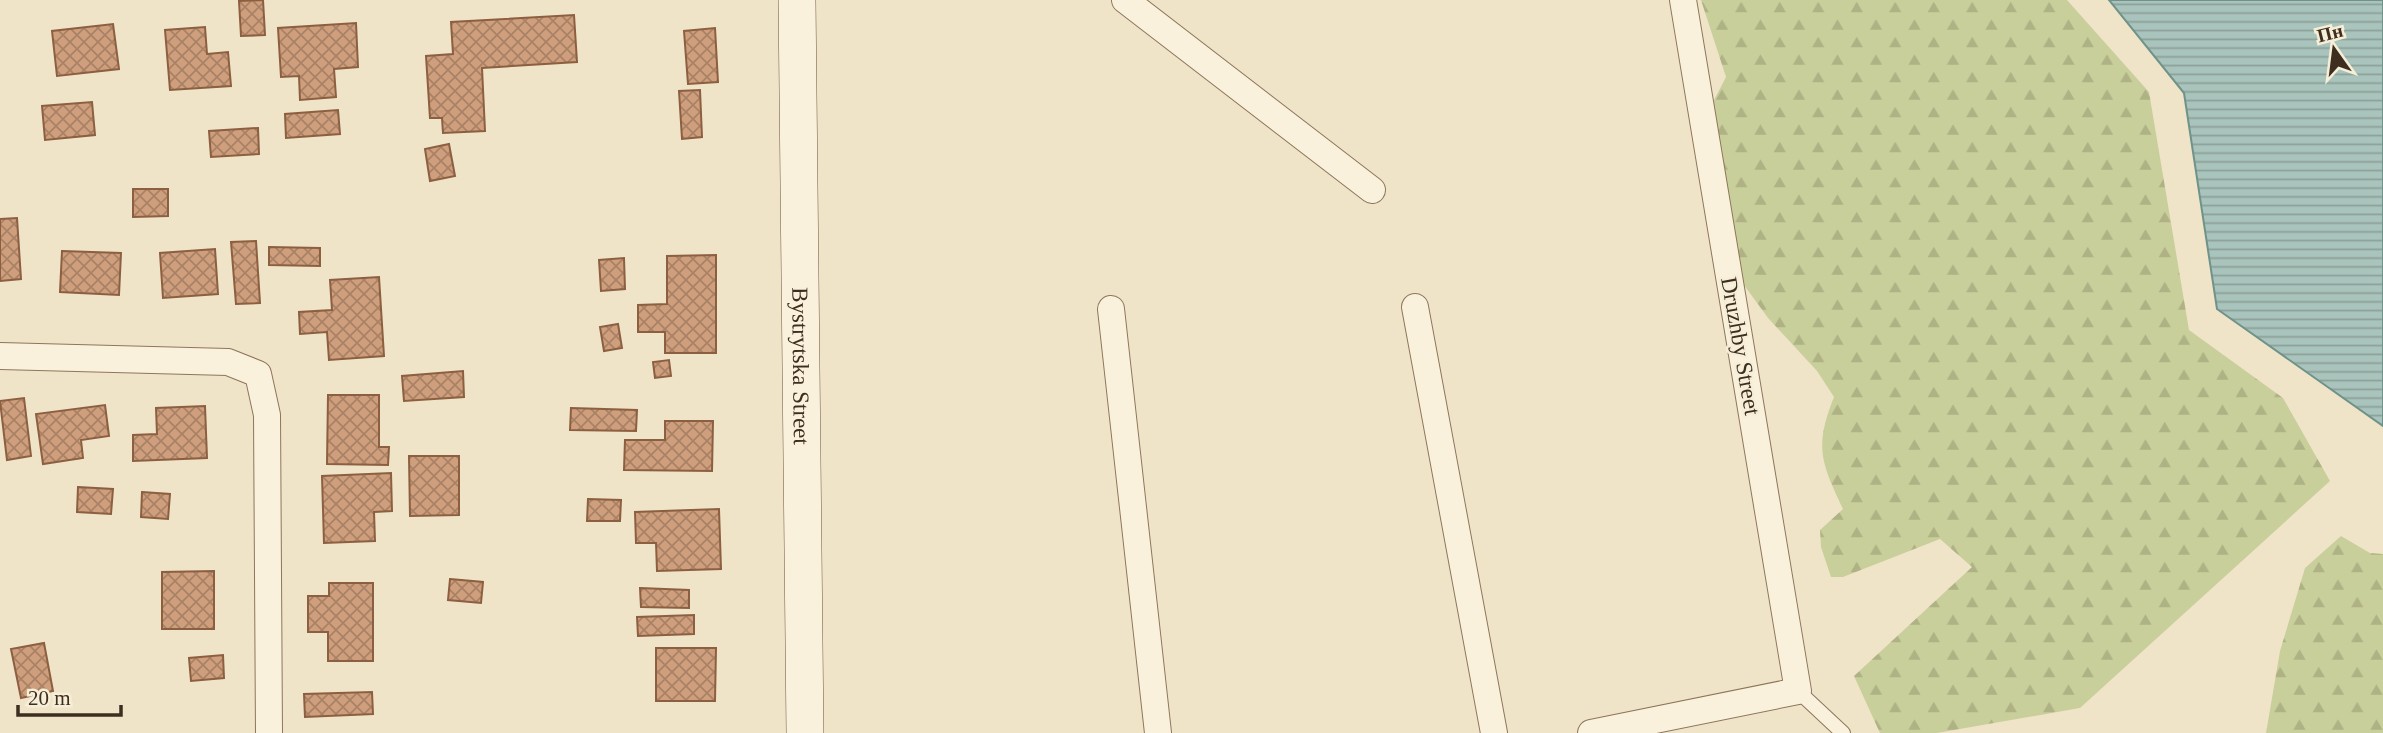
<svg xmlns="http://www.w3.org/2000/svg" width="2383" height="733" viewBox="0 0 2383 733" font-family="Georgia,serif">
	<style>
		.forest { fill: url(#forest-firs) }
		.water { fill: url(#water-rules); stroke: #6f938a; stroke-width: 2 }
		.building { fill: url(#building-cross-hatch); stroke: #8d5f41; stroke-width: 2 }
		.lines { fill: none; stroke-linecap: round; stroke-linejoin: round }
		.lane-casing { stroke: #8d765c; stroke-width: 16 }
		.street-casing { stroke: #8d765c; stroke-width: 28 }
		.secondary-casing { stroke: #6f573f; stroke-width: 38 }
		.lane { stroke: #faf1dc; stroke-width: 14 }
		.street { stroke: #faf1dc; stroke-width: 26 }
		.secondary { stroke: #faf1dc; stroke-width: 37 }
		.labels { text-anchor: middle; stroke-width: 5; stroke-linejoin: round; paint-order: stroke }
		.street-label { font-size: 23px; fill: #3d2e20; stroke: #f7eed8 }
	</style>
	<defs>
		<pattern id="forest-firs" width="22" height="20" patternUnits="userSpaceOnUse" patternTransform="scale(1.75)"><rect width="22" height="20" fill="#c9cf9b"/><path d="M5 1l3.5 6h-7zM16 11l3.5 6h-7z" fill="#aeb285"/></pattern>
		<pattern id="water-rules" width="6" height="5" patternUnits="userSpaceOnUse" patternTransform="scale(1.75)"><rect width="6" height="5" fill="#a9c4bc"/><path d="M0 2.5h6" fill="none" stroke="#8ba098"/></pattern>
		<pattern id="building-cross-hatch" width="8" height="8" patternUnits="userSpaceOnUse" patternTransform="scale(1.75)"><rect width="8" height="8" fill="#cf9f7d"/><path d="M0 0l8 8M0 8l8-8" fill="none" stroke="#a98266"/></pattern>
	</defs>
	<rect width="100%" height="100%" fill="#f0e4c8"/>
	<!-- forest -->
	<path class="forest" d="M 1701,0 L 2067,0 L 2149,92 L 2189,330 L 2283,398 L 2330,481 L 2080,708 L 1937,733 L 1880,733 L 1854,676 L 1972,567 L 1940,539 L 1843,577 L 1831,577 L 1821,547 L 1820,530 L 1843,509 C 1821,462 1814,447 1834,397 L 1817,371 L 1768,318 L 1744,285 L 1711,106 L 1726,77 Z
		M 2341,536 L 2370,553 L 2383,554 L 2383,733 L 2266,733 L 2280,651 L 2305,568 Z"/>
	<!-- water -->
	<path class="water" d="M 2109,0 L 2383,0 L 2383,426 L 2217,309 L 2184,93 Z"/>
	<!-- building -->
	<path class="building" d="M 263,0 L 265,35 L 241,36 L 239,1 Z
		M 574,15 L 577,62 L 482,68 L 485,131 L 443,133 L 442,118 L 430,118 L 426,56 L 453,54 L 451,22 Z
		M 356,23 L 358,67 L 334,69 L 336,97 L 300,100 L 299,76 L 281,77 L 278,28 Z
		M 113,24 L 119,69 L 57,76 L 52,31 Z
		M 205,27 L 207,54 L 228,52 L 231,86 L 170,90 L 165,30 Z
		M 715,28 L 718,82 L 688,84 L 684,31 Z
		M 700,90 L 702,137 L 682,139 L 679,91 Z
		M 92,102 L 95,135 L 45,140 L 42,106 Z
		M 338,110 L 340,134 L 286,138 L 285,114 Z
		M 258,128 L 259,154 L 211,157 L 209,131 Z
		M 449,144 L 455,176 L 430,181 L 425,149 Z
		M 133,189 L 168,189 L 168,216 L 133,217 Z
		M 17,218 L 21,279 L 0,281 L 0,219 Z
		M 256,241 L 260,303 L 236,304 L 231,242 Z
		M 269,247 L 320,248 L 320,266 L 269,265 Z
		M 215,249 L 218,294 L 163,298 L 160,253 Z
		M 62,251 L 121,253 L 119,295 L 60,292 Z
		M 716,255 L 716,353 L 665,353 L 665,332 L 638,332 L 638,305 L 667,304 L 667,256 Z
		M 624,258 L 625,289 L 601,291 L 599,260 Z
		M 379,277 L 384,356 L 329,360 L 327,332 L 300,334 L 299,312 L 332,310 L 330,280 Z
		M 618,324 L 622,348 L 604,351 L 600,327 Z
		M 669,360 L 671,376 L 655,378 L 653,362 Z
		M 463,371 L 464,397 L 404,401 L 402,376 Z
		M 328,395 L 379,395 L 379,447 L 389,447 L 388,465 L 327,464 Z
		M 24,398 L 31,456 L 7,460 L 0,401 Z
		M 105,405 L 109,436 L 81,440 L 83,458 L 43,464 L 36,414 Z
		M 205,406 L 207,458 L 133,461 L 133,435 L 157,434 L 156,408 Z
		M 571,408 L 637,410 L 636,431 L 570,430 Z
		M 665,421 L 713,421 L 712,471 L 624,470 L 625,440 L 665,440 Z
		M 409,456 L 459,456 L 459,515 L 410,516 Z
		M 391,473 L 392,511 L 374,512 L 375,541 L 324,543 L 322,476 Z
		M 78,487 L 113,489 L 111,514 L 77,512 Z
		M 142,492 L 170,494 L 168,519 L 141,517 Z
		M 588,499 L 621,500 L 620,521 L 587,521 Z
		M 719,509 L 721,569 L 657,571 L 656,543 L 636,543 L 635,512 Z
		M 214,571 L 214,629 L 162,629 L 162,572 Z
		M 450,579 L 483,582 L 481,603 L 448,600 Z
		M 329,583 L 373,583 L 373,661 L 328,661 L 328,632 L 308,632 L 308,596 L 329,596 Z
		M 640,588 L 689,590 L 689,608 L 641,607 Z
		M 694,615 L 694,634 L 638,636 L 637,617 Z
		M 44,643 L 53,691 L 21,698 L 11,649 Z
		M 656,648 L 716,648 L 715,701 L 656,701 Z
		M 223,655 L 224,678 L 191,681 L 189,658 Z
		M 372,692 L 373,714 L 305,717 L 304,694 Z"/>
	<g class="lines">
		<!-- lane casing -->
		<g class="lane-casing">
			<path id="lane" d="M 1798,691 L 1843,733"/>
		</g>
		<!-- street casing -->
		<g class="street-casing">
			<path id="street" d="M 1125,0 L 1372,190
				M 1415,307 L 1494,733
				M 1111,309 L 1158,733
				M 0,356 L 228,362 L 258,374 L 267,415 L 269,733
				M 1591,733 L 1798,691 L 1683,0"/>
		</g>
		<!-- secondary casing -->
		<g class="secondary-casing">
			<g id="secondary">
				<path id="s1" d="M 797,0 L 805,733"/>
			</g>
		</g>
		<!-- lane -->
		<use href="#lane" class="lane"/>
		<!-- street -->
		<use href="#street" class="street"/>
		<!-- secondary -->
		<use href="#secondary" class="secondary"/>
	</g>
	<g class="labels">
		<!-- street labels -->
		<g class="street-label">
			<text transform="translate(1741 346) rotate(80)" y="8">Druzhby Street</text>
			<text dy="8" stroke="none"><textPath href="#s1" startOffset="366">Bystrytska Street</textPath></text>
		</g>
	</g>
	<!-- north arrow -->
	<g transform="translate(2334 49) rotate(346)" stroke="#f7eed8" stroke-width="5" paint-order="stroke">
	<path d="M0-5L12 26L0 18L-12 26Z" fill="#3d2e20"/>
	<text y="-10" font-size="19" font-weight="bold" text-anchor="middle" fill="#3d2e20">Пн</text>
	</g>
	<!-- scale -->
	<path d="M18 705v10h103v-10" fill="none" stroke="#3d2e20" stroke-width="3.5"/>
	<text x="28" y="705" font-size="21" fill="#3d2e20" stroke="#f7eed8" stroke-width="5" paint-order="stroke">20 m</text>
</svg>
